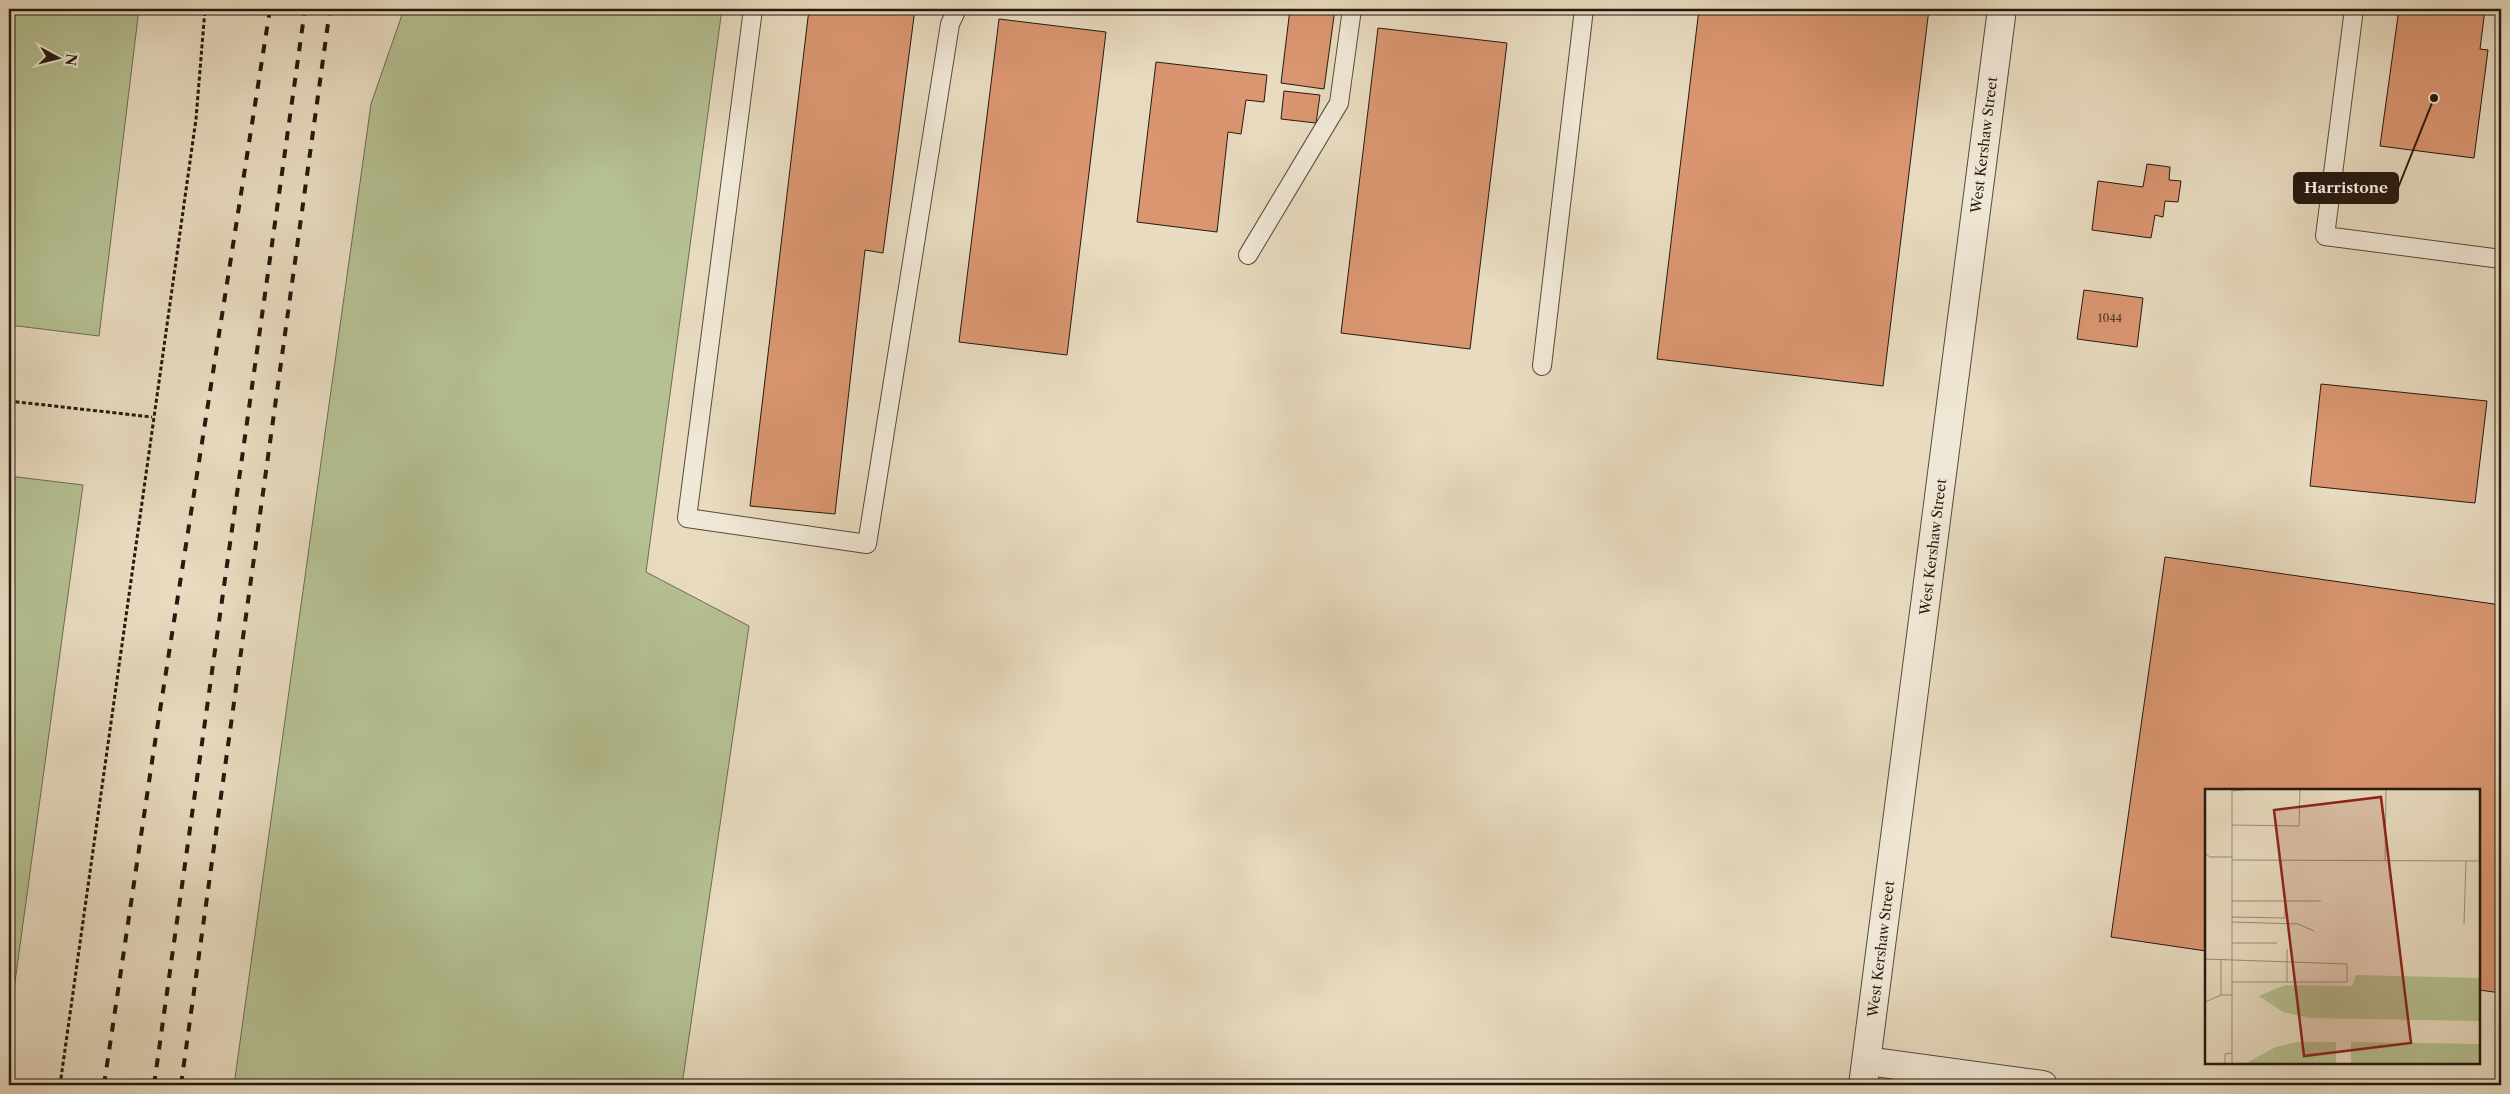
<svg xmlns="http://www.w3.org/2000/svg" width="2510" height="1094" viewBox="0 0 2510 1094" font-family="'Libre Caslon Text',serif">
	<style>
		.green { fill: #b5c093; stroke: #6d6c51 }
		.building { fill: #da9671; stroke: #25190f }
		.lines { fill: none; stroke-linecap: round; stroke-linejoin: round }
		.lane-casing { stroke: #564a3b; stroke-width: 20 }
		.street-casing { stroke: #564a3b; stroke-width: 30 }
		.path { stroke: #25190f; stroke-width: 3; stroke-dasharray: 4 2.5; stroke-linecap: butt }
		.lane { stroke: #f0e8d6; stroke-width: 18 }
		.street { stroke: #f0e8d6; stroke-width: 28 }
		.rail { stroke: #25190f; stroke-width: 4; stroke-dasharray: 9 9; stroke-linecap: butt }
		.labels { text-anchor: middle; stroke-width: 4; stroke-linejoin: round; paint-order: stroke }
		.number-label { font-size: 11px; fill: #523828 }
		.street-label { font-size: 14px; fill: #25190f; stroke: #f0e8d6 }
		.inset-road { fill: none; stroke: #9a8d79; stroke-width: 1 }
		.view { fill: #8f2418; fill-opacity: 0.15; stroke: #8f2418; stroke-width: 2.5 }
		.inset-edge { fill: none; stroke: #25190f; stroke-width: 2.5 }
		.leader { fill: none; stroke: #25190f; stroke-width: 2 }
		.callout-dot { fill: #25190f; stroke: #f0e8d6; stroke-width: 2 }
		.callout { fill: #25190f; stroke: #25190f; stroke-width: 2 }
		.callout-label { font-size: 15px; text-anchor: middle; font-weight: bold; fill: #fff }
	</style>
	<rect width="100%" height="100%" fill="#e8dbc0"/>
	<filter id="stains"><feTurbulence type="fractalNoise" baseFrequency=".004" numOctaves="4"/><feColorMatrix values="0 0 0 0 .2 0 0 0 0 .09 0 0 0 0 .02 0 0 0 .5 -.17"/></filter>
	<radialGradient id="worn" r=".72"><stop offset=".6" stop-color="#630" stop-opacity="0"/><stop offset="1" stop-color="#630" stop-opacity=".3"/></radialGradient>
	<!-- green -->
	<path class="green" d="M 9,9 L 139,9 L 99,336 L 9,325 Z
		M 404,9 L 722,9 L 646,572 L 749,626 L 682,1085 L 234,1085 L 371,104 Z
		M 9,476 L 83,485 L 9,1026 Z"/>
	<!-- building -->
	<path class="building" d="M 809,9 L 915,9 L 883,253 L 865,250 L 835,514 L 750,506 Z
		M 1290,9 L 1335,9 L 1324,89 L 1281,83 Z
		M 1699,9 L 1929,9 L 1883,386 L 1657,359 Z
		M 2399,9 L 2485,9 L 2480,49 L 2488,50 L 2474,158 L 2380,146 Z
		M 999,19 L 1106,32 L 1067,355 L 959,342 Z
		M 1378,28 L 1507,43 L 1470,349 L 1341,333 Z
		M 1156,62 L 1267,75 L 1264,102 L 1246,100 L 1241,134 L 1228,132 L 1217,232 L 1137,222 Z
		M 1284,91 L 1320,95 L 1316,123 L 1281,119 Z
		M 2147,164 L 2170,167 L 2169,180 L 2181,181 L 2178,202 L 2165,201 L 2163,217 L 2155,215 L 2151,238 L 2092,230 L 2098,181 L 2143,187 Z
		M 2084,290 L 2143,298 L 2137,347 L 2077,339 Z
		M 2321,384 L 2487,401 L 2475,503 L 2310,486 Z
		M 2165,557 L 2501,605 L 2501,993 L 2479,990 L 2479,790 L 2206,790 L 2206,951 L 2111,937 Z"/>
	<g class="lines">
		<!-- lane casing -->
		<g class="lane-casing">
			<path id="lane" d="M 753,9 L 687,518 L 867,544 L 950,24 L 957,9
				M 2354,9 L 2325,236 L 2501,259
				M 1248,255 L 1339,103 L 1352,9
				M 1542,366 L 1584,9"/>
		</g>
		<!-- street casing -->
		<g class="street-casing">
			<path id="street" d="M 1867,1061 L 2043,1085
				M 1863,1085 L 2002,9"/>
		</g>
		<!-- path -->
		<path class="path" d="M 9,401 L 152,417
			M 60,1085 L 196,119 L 205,9"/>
		<!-- lane -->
		<use href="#lane" class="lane"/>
		<!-- street -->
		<use href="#street" class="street"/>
		<!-- rail -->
		<path class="rail" d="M 104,1085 L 153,755 L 270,9
			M 154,1085 L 305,9
			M 181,1085 L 330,9"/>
	</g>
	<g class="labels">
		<!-- number labels -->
		<g class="number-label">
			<text x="2110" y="322">1044</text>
		</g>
		<!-- street labels -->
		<g class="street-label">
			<text transform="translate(1984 145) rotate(-83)" y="5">West Kershaw Street</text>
			<text transform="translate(1933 547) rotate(-83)" y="5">West Kershaw Street</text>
			<text transform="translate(1881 949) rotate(-83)" y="5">West Kershaw Street</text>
		</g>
	</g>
	<!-- overview -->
	<g transform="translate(2205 789)">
		<rect width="275" height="275" fill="#e8dbc0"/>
		<path d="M 151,186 L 275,189 L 275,232 L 105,229 L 78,223 L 54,207 L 80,196 L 147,197 ZM 92,253 L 131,253 L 131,275 L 39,275 L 71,258 ZM 146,253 L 275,255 L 275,275 L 146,275 Z" fill="#b5c093"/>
		<path class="inset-road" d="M 27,0 L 27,275M 27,2 L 47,0M 27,36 L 94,37 L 95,0M 0,64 L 5,68 L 27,68M 27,71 L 275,72M 180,72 L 181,0M 27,112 L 116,112M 27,128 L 80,129 L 80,112M 27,133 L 93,135 L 109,142M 259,135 L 261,72M 27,154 L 72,154M 0,170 L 142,175 L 142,193 L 27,193M 16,170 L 16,206 L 27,206M 82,193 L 82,160M 0,213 L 16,206M 20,275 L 20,265 L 27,264"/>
		<path class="view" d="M 176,8 L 206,254 L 99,267 L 69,21 Z"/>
		<rect width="275" height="275" class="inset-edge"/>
	</g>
	<!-- callouts -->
	<path class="leader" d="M2434 98L2398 188"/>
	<circle class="callout-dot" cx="2434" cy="98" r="5"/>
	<rect class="callout" x="2294" y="173" width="104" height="30" rx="5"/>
	<g class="callout-label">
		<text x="2346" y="193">Harristone</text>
	</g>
	<!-- margin -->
	<rect width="2510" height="1094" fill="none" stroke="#e8dbc0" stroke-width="30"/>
	<rect x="10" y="10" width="2490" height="1074" fill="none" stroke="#25190f" stroke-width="2.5"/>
	<rect x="15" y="15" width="2480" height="1064" fill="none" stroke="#25190f"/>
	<!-- north arrow -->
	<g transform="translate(58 58) rotate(97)" stroke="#f0e8d6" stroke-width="4" paint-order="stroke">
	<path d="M0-4L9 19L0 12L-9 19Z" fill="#25190f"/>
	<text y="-8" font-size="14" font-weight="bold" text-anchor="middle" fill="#25190f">N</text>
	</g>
	<rect width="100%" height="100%" filter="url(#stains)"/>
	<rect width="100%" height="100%" fill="url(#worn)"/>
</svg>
